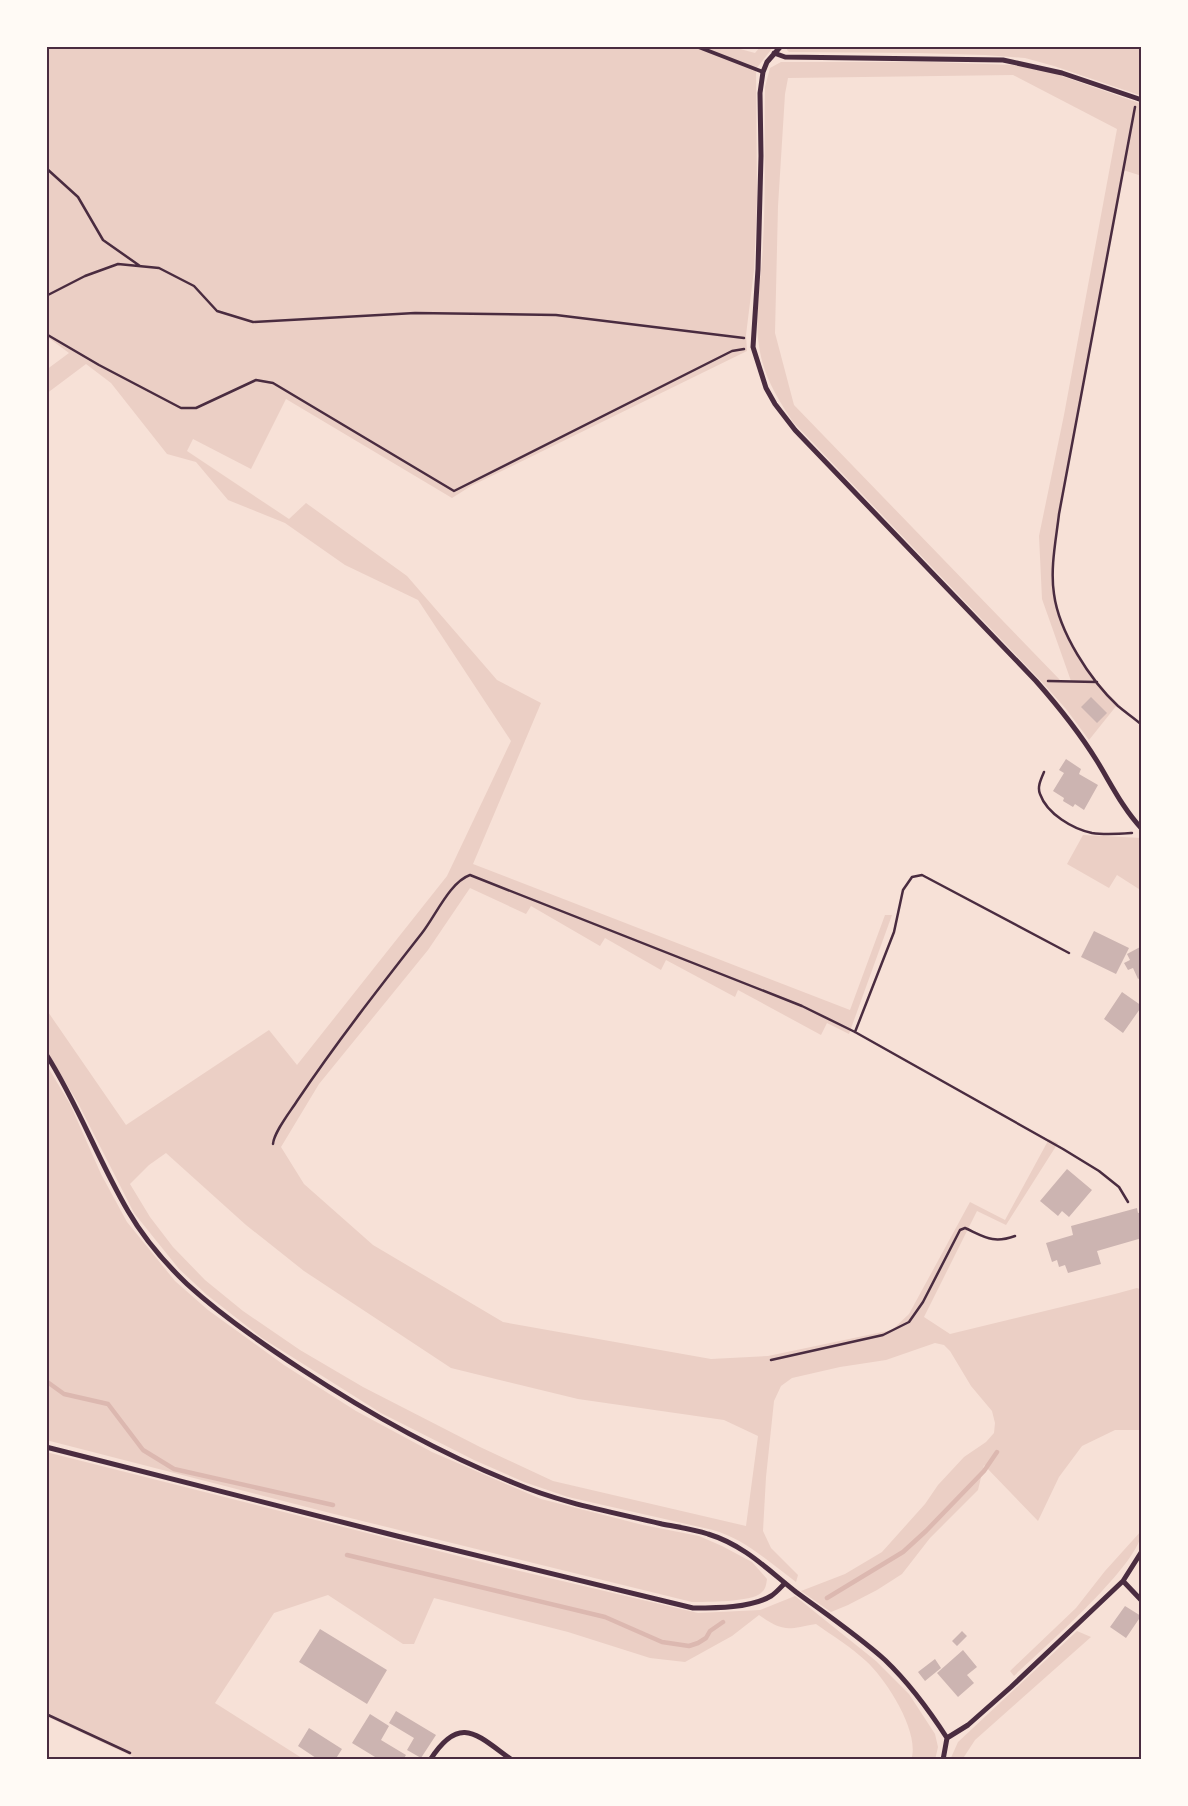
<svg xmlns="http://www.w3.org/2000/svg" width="1188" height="1806" viewBox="0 0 1188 1806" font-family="'PT Sans',sans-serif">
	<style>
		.green { fill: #ebcfc5; fill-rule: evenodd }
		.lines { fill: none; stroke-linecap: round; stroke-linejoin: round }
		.stream { stroke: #dcb8b0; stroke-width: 4.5 }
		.building { fill: #ccb4b1 }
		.path { stroke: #4a2c40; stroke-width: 2.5 }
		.service { stroke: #4a2c40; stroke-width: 4 }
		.minor { stroke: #4a2c40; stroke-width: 5 }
		.neatline { fill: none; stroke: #4a2c40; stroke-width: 2 }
	</style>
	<rect width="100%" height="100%" fill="#f7e1d7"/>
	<!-- green -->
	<path class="green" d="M 46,46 L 729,46 L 755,53 L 761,46 L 774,46 L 756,69 L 757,198 L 754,270 L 746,335 L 747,351 L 471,486 L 452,498 L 286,399 L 251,469 L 193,439 L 187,451 L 289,519 L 306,503 L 407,576 L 497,680 L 541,703 L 473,864 L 850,1010 L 885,915 L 892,915 L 849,1034 L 827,1023 L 821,1035 L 738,990 L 735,997 L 666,960 L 661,970 L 605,938 L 600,946 L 531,906 L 526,914 L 470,888 L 428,950 L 319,1084 L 281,1147 L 304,1184 L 373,1245 L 503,1322 L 711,1359 L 768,1356 L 892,1330 L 909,1314 L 970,1202 L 1005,1220 L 1049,1139 L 1058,1143 L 1006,1225 L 977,1211 L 924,1317 L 950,1334 L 1115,1294 L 1137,1288 L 1142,1290 L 1142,1430 L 1115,1430 L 1082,1446 L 1059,1477 L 1038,1521 L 984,1465 L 978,1490 L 930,1538 L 902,1574 L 877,1590 L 848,1605 L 831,1612 L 801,1591 L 845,1574 L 882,1552 L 925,1504 L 938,1485 L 964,1457 L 986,1442 L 994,1433 L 995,1423 L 992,1411 L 971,1386 L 950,1351 L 944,1345 L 935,1343 L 886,1360 L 840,1367 L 792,1378 L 781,1386 L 774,1401 L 766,1477 L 763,1531 L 771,1548 L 798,1575 L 796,1582 C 770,1563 745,1539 713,1530 L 568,1497 L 524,1482 L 474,1460 L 381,1413 L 262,1338 L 207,1295 L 179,1269 L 134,1213 L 78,1103 L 46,1050 L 46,1009 L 126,1125 L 269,1030 L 297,1065 L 447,876 L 511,741 L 418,600 L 345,565 L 285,523 L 228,500 L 196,462 L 167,454 L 111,383 L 86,364 L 46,394 L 46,370 L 69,353 L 46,336 ZM 166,1153 L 246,1225 L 304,1271 L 451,1368 L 578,1399 L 724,1420 L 758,1436 L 746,1526 L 553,1481 L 480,1447 L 363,1387 L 300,1350 L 243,1311 L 205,1280 L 173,1247 L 150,1217 L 130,1184 L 149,1165 Z
		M 787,46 L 1142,46 L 1142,96 L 1054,66 L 1025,58 L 985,55 L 918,53 L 789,52 L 787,50 Z
		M 781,62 L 931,62 L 1014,65 L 1053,73 L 1142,104 L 1142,176 L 1123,170 L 1059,514 C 1056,540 1052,566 1054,591 C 1057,634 1091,674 1117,705 L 1089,740 L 1066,709 L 1041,681 L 793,422 C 777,398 763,375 759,346 C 754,315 762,275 763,243 C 766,191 764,139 765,87 L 770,68 ZM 1013,75 L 1117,129 L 1064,415 L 1039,536 L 1042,599 L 1071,681 L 1061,681 L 794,405 L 775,333 L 778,206 L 785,94 L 788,78 Z
		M 1083,835 L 1142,838 L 1142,891 L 1117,875 L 1109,888 L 1067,864 Z
		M 46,1064 L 70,1104 L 101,1174 L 127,1222 L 175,1281 L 208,1310 L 284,1365 L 356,1411 L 432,1452 L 541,1499 L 643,1525 L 699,1536 L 722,1546 L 752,1562 L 767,1579 C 766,1585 766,1589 761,1593 C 752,1602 705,1602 692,1602 L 342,1516 L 46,1440 Z
		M 46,1452 L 494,1565 L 698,1613 L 760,1610 L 795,1596 L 876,1661 L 909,1694 L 935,1734 L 938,1747 L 935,1760 L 911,1760 C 921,1733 886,1679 866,1661 C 851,1647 833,1636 816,1624 C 788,1629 784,1633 759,1615 L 732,1636 L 685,1662 L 650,1658 L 568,1632 L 434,1598 L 414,1644 L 403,1644 L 328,1595 L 274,1613 L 215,1703 L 305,1760 L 140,1760 L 46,1716 Z
		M 1142,1530 C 1142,1563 1041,1650 1014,1676 L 1010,1671 L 1076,1608 L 1105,1571 Z
		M 1077,1631 L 1091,1637 L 975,1740 L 962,1760 L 950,1760 L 958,1742 Z"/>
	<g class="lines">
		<!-- stream -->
		<path class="stream" d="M 46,1381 L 64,1394 L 108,1404 L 143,1450 L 174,1469 L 333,1505
			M 347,1555 L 605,1617 L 662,1642 L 689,1646 L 698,1643 L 706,1638 L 710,1631 L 723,1622
			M 827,1598 L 903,1552 L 926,1531 L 984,1471 L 997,1452"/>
	</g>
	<!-- building -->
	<path class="building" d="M 1091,697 L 1107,713 L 1097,723 L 1081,707 Z
		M 1066,759 L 1081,769 L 1079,774 L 1098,785 L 1084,810 L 1075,804 L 1073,807 L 1063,801 L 1064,798 L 1053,791 L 1064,773 L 1059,770 Z
		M 1094,931 L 1129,948 L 1116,974 L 1081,957 Z
		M 1142,946 L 1142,977 L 1138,979 L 1133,968 L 1128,970 L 1124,963 L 1130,960 L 1127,954 Z
		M 1122,992 L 1142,1006 L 1123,1033 L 1104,1019 Z
		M 1067,1169 L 1092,1190 L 1069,1217 L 1062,1211 L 1058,1216 L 1040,1201 Z
		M 1137,1208 L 1138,1213 L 1142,1212 L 1142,1238 L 1097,1251 L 1101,1264 L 1068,1273 L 1065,1265 L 1059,1267 L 1057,1260 L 1052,1262 L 1046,1243 L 1073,1235 L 1071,1226 Z
		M 1125,1606 L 1141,1616 L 1126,1638 L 1110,1627 Z
		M 320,1629 L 387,1670 L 367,1704 L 299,1662 Z
		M 962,1631 L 967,1636 L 957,1646 L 952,1641 Z
		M 963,1650 L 977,1667 L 967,1675 L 974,1683 L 958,1697 L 937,1673 Z
		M 935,1659 L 941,1668 L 925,1681 L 918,1672 Z
		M 396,1711 L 436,1735 L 421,1758 L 407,1750 L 414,1738 L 389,1723 Z
		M 370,1714 L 389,1726 L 381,1740 L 406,1755 L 403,1760 L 380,1760 L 352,1743 Z
		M 309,1728 L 342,1749 L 335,1760 L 319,1760 L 298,1746 Z"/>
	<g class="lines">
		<!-- path -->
		<path class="path" d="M 1135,107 L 1059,514 C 1056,540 1050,568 1054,594 C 1059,632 1090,680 1118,706 C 1125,712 1134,718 1142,725
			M 46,168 L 78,197 L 103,240 L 140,266
			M 46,296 L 85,276 L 118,264 L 159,268 L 194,286 L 217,311 L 253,322 L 415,313 L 556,315 L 744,338
			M 46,334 L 99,365 L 181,408 L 196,408 L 256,380 L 273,383 L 454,491 L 732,351 L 744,349
			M 1048,681 L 1097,682
			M 1044,772 C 1041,779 1037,787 1040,794 C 1047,814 1073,829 1092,833 C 1105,835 1118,834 1132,833
			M 855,1032 L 894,932 L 903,890 L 912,877 L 922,875 L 1069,953
			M 273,1144 C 274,1132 290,1112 297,1101 C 336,1043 379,988 422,933 C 436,915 450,882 470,875 L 802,1006 L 855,1032 L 1063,1149 L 1099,1171 L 1119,1187 L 1128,1202
			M 771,1360 L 883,1335 L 909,1322 L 923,1302 L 960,1230 L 965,1228 C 985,1237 993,1244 1015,1236
			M 46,1714 L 130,1753"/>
		<!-- service -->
		<path class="service" d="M 696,46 L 763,72"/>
		<!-- minor -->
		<path class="minor" d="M 781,46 L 767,62 L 763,72 L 760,93 L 761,156 L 758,269 L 753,347 L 766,388 L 775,404 L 795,430 L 1036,681 C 1059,707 1079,732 1097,761 C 1111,784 1123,809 1142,829
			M 774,53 L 785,57 L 1003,60 L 1062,73 L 1142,100
			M 46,1054 C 78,1104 98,1160 128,1211 C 143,1237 165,1263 187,1284 C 222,1316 261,1343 301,1369 C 368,1413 439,1453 514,1483 C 561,1503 612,1512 662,1524 C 677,1527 693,1529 708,1534 C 744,1545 767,1569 796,1592 C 826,1614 857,1635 885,1660 C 909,1683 929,1710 947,1738 L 943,1760
			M 46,1447 L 397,1536 L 693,1608 C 716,1608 751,1608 771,1596 C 776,1593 781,1587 785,1583
			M 1123,1581 L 1142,1601
			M 947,1738 L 968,1725 L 1011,1687 L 1123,1581 L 1142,1551
			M 430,1760 C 460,1713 477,1735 512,1760"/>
	</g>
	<!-- border -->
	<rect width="1188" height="1806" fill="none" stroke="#fffaf5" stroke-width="95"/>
	<rect x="48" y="48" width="1092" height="1710" class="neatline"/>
</svg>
